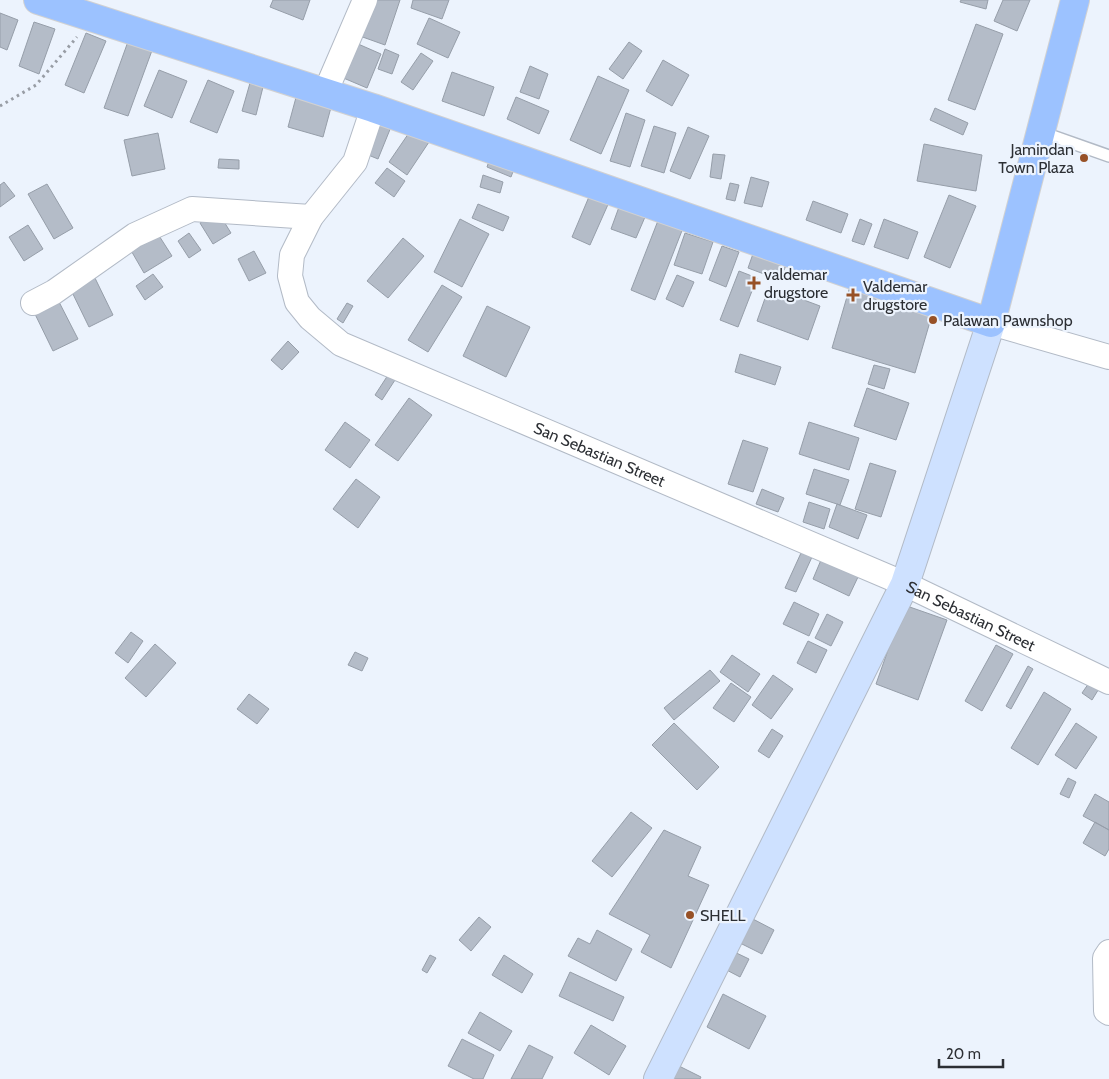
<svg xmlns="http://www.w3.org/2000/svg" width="1109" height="1079" viewBox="0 0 1109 1079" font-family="Cabin,sans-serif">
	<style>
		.building { fill: #b4bcc8; stroke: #969ea9 }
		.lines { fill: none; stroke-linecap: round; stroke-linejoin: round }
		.service-casing { stroke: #b2bac6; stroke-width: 14 }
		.minor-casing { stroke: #b2bac6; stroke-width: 26 }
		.secondary-casing { stroke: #b2bac6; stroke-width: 30 }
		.primary-casing { stroke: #d1d1d2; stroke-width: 30 }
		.path { stroke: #989da5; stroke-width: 3; stroke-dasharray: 2.5 4; stroke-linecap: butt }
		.service { stroke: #fff; stroke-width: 11 }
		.minor { stroke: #fff; stroke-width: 24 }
		.secondary { stroke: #cee1ff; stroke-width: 28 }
		.primary { stroke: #9cc2ff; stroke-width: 28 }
		.poi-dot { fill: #975127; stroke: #ecf3fd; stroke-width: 2 }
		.labels { text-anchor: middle; stroke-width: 4.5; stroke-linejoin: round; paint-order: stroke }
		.poi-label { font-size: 16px; fill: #2c2f34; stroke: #ecf3fd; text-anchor: start }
		.street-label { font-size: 16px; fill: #2c2f34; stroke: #ecf3fd }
	</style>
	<rect width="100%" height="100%" fill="#ecf3fd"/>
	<!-- building -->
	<path class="building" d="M 273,0 L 310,0 L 303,20 L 270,7 Z
		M 369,0 L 400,0 L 385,45 L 357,35 Z
		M 413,0 L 449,0 L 442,19 L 411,8 Z
		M 961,0 L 988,0 L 986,9 L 960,2 Z
		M 1003,0 L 1030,0 L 1017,31 L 994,21 Z
		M 0,13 L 18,20 L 7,50 L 0,47 Z
		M 429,18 L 460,32 L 448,58 L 417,44 Z
		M 34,22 L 55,29 L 39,74 L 19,66 Z
		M 976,24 L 1003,34 L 975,110 L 948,100 Z
		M 86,33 L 106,41 L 84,93 L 65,85 Z
		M 130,36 L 154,45 L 128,116 L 104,108 Z
		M 349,40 L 381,54 L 367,88 L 334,74 Z
		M 629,42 L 642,51 L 623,79 L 609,69 Z
		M 385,49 L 399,55 L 392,74 L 378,69 Z
		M 421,53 L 433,61 L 413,90 L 401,82 Z
		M 663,60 L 689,75 L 672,106 L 646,91 Z
		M 530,66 L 548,74 L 539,99 L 520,92 Z
		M 159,70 L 187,81 L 172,118 L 144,106 Z
		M 452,72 L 494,87 L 484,116 L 442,101 Z
		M 252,76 L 265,79 L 256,115 L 242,111 Z
		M 598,76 L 629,90 L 601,154 L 570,140 Z
		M 208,80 L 234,91 L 217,133 L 190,122 Z
		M 298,90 L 333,100 L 323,137 L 288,127 Z
		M 516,97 L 549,111 L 539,134 L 507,119 Z
		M 935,108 L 968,123 L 963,135 L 930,120 Z
		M 626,113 L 645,120 L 630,167 L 610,161 Z
		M 376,115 L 393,122 L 378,159 L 361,152 Z
		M 654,126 L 676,133 L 664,173 L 641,166 Z
		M 413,127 L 431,139 L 407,175 L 389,162 Z
		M 688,127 L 709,136 L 690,179 L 670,171 Z
		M 158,133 L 165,169 L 132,176 L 124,140 Z
		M 924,144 L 982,155 L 976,191 L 917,181 Z
		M 492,152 L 517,161 L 511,177 L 487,167 Z
		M 713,154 L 725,155 L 721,179 L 710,177 Z
		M 219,159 L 239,160 L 239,169 L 218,168 Z
		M 387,168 L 405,181 L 394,197 L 375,183 Z
		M 483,175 L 503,182 L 500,193 L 480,187 Z
		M 751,177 L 769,182 L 762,207 L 744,203 Z
		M 4,182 L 15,196 L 0,207 L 0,185 Z
		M 730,183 L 739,185 L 735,201 L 726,199 Z
		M 47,184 L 73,228 L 54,239 L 28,194 Z
		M 591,192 L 610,200 L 590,245 L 572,237 Z
		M 949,195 L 976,206 L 950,268 L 924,257 Z
		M 813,201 L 848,214 L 841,233 L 806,220 Z
		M 478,204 L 509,217 L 503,231 L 472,218 Z
		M 619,207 L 645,217 L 636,238 L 611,229 Z
		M 218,212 L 231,233 L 213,244 L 200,223 Z
		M 659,218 L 683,228 L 655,300 L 631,290 Z
		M 460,219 L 489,234 L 462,287 L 434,272 Z
		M 860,219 L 872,224 L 864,245 L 852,241 Z
		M 884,219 L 918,232 L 908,259 L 874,247 Z
		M 28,225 L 43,249 L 24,261 L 9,237 Z
		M 156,231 L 172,256 L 144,273 L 129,247 Z
		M 189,233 L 201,250 L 189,258 L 178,241 Z
		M 685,233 L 713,242 L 702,274 L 674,265 Z
		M 403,238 L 424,256 L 388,298 L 367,281 Z
		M 722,246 L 739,252 L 726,287 L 709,280 Z
		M 254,251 L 266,273 L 249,281 L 238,259 Z
		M 754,251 L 787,263 L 780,280 L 748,268 Z
		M 739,271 L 757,278 L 738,327 L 720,320 Z
		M 153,274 L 163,287 L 145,300 L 136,286 Z
		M 677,275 L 694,282 L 683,307 L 666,299 Z
		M 94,276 L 113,315 L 89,327 L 70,288 Z
		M 851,283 L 934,308 L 915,373 L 832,348 Z
		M 442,285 L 462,297 L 428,352 L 408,340 Z
		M 769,287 L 820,306 L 808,340 L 757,321 Z
		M 57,298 L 78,339 L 53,351 L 33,310 Z
		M 347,303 L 353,306 L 343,323 L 337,319 Z
		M 487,306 L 530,327 L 506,377 L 463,356 Z
		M 288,341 L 299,352 L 282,370 L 271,360 Z
		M 740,354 L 781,367 L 775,385 L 735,372 Z
		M 874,365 L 890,369 L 884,389 L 868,384 Z
		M 388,375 L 395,380 L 382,400 L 375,395 Z
		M 867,388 L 909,403 L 896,440 L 854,426 Z
		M 409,398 L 432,415 L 398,461 L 375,445 Z
		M 345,422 L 370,440 L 350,468 L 325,450 Z
		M 809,422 L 859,438 L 849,470 L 799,454 Z
		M 743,440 L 768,448 L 753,492 L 728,484 Z
		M 870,463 L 896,471 L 881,517 L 855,509 Z
		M 814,469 L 849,480 L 840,505 L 806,494 Z
		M 356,479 L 380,497 L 358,528 L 333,509 Z
		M 762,489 L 784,498 L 778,512 L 756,504 Z
		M 809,502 L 830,509 L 824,529 L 803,522 Z
		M 837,504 L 867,515 L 858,539 L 829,527 Z
		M 801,553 L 812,557 L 796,592 L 785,588 Z
		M 821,560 L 858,577 L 849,596 L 813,579 Z
		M 794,602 L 819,614 L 809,636 L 783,624 Z
		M 904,605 L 947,620 L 918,700 L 876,684 Z
		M 827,614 L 843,622 L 831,646 L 815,638 Z
		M 131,632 L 143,641 L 128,663 L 115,653 Z
		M 808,641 L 827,650 L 816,673 L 797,663 Z
		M 155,644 L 176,663 L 146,697 L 125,678 Z
		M 996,645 L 1013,654 L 982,711 L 965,701 Z
		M 355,652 L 368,658 L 362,671 L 348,665 Z
		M 732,655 L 760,674 L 748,692 L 720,672 Z
		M 1028,666 L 1033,669 L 1011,709 L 1006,706 Z
		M 710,670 L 720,681 L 674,720 L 664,708 Z
		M 773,675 L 793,689 L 771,719 L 752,705 Z
		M 1091,680 L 1100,687 L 1092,700 L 1082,693 Z
		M 731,683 L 751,697 L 734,722 L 713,708 Z
		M 1044,692 L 1071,709 L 1038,765 L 1011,748 Z
		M 249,694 L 269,709 L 257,724 L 237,709 Z
		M 674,723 L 719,767 L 697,790 L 652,745 Z
		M 1076,723 L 1097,737 L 1076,769 L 1055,755 Z
		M 772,729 L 783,736 L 769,758 L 758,751 Z
		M 1068,778 L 1076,782 L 1069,798 L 1060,794 Z
		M 1095,794 L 1109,802 L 1109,830 L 1083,816 Z
		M 631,812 L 652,828 L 612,877 L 592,861 Z
		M 1095,822 L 1109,830 L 1109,849 L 1105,856 L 1083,843 Z
		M 664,830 L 701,847 L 688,876 L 709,885 L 671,968 L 641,952 L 650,935 L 609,914 Z
		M 479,917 L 491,927 L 471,951 L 459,940 Z
		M 749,917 L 774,930 L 762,954 L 736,941 Z
		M 597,930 L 632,949 L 616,981 L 568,956 L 578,938 L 590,944 Z
		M 728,949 L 749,959 L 740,977 L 719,966 Z
		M 430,955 L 436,958 L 427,973 L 422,970 Z
		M 504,955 L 533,974 L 522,993 L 492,975 Z
		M 570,972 L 624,997 L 613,1021 L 559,996 Z
		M 723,994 L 766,1016 L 749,1049 L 707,1027 Z
		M 480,1012 L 512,1031 L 500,1051 L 468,1033 Z
		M 591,1025 L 626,1046 L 609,1075 L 574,1053 Z
		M 462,1039 L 494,1055 L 483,1079 L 474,1079 L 448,1066 Z
		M 529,1045 L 553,1057 L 542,1079 L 511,1079 Z
		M 675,1064 L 701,1077 L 700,1079 L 667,1079 Z"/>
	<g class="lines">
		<!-- service casing -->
		<g class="service-casing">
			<path id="service" d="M 1041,132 L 1109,156"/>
		</g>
		<!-- minor casing -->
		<g class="minor-casing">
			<g id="minor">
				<path d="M 325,93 L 365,0"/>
				<path id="s1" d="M 373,108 L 355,162 L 311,217 L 292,255 L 290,276 L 297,302 L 310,318 L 341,344 L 905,584 L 1109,682"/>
				<path d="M 33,303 L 54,292 L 135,235 L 192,209 L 311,217"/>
				<path d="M 991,323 L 1109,357"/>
				<path d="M 1109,952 L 1105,958 L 1106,1011 L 1109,1013"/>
			</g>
		</g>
		<!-- secondary casing -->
		<g class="secondary-casing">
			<path id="secondary" d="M 658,1079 L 905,584 L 991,323"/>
		</g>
		<!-- primary casing -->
		<g class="primary-casing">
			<path id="primary" d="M 38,0 L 373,108 L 991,323 L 1075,0"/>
		</g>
		<!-- path -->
		<path class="path" d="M 0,106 L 36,85 L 77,37"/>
		<!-- service -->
		<use href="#service" class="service"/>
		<!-- minor -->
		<use href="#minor" class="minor"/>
		<!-- secondary -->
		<use href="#secondary" class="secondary"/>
		<!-- primary -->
		<use href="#primary" class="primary"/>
	</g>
	<!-- markers -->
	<g class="poi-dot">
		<circle cx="1084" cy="158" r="5"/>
		<path d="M751.5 275.5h5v5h5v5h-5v5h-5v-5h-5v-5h5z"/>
		<path d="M850.5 287.5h5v5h5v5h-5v5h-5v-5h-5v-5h5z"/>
		<circle cx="933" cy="320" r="5"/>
		<circle cx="690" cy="915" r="5"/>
	</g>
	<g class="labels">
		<!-- poi labels -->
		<g class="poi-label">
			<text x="1074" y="155" text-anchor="end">Jamindan<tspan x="1074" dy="18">Town Plaza</tspan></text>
			<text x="764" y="280">valdemar<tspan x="764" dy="18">drugstore</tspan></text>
			<text x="863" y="292">Valdemar<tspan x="863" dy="18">drugstore</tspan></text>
			<text x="943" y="326">Palawan Pawnshop</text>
			<text x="700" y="921">SHELL</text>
		</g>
		<!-- street labels -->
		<g class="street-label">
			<text dy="6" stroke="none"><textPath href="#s1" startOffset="560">San Sebastian Street</textPath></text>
			<text dy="6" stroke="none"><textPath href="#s1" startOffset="965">San Sebastian Street</textPath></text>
		</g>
	</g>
	<!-- scale -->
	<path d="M939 1059v8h64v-8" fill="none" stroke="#2c2f34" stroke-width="2.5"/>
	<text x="946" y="1059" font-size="15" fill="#2c2f34" stroke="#ecf3fd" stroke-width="4" paint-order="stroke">20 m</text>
</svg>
